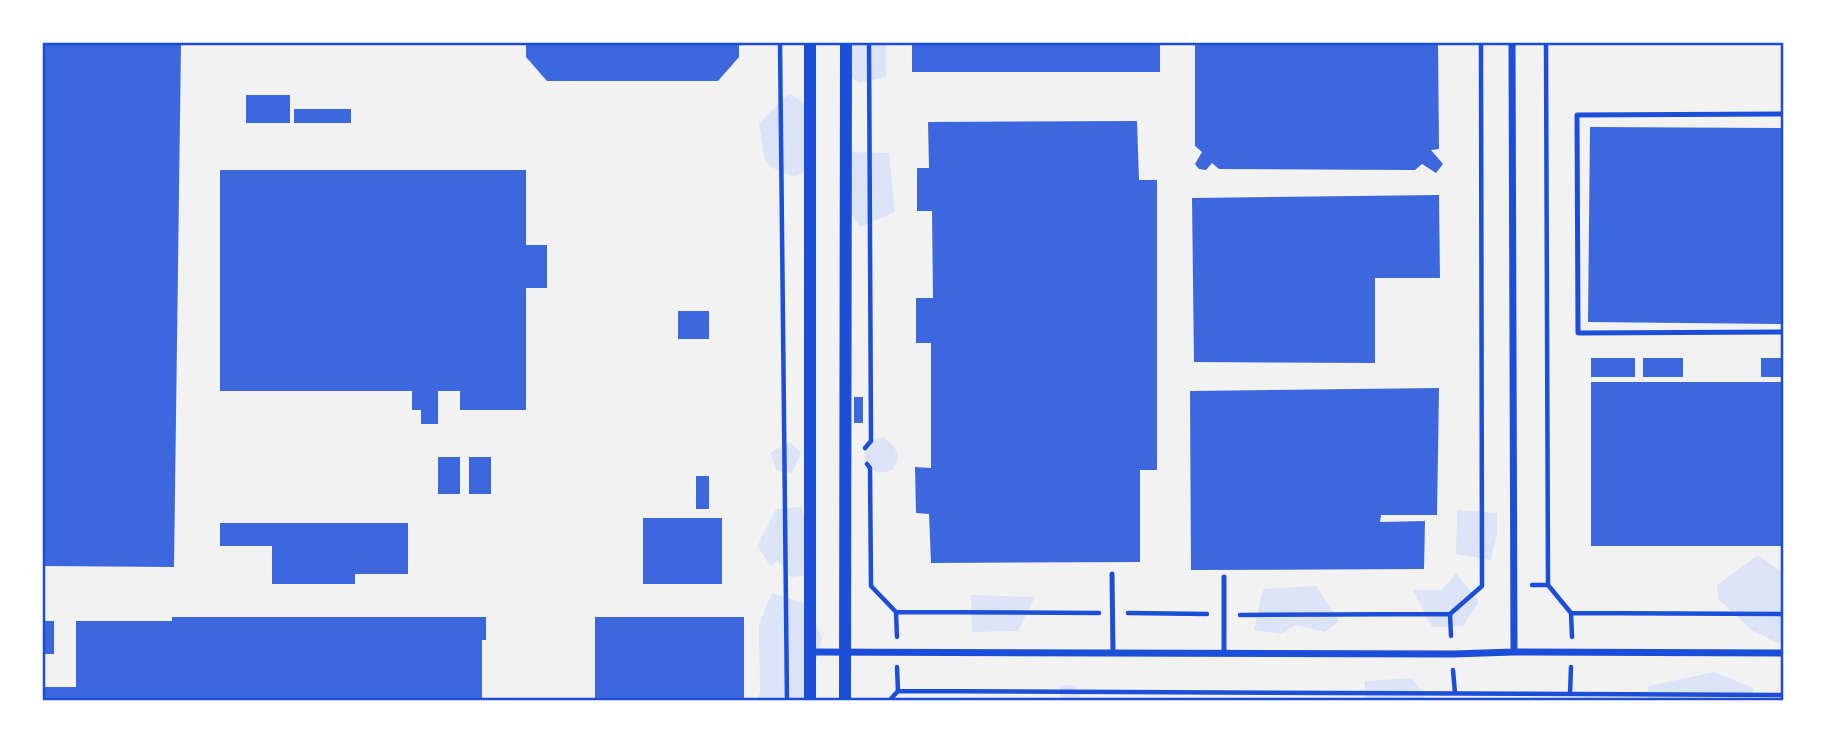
<svg xmlns="http://www.w3.org/2000/svg" width="1826" height="743" viewBox="0 0 1826 743" font-family="Roboto,sans-serif">
	<style>
		.green { fill: #dbe4f7 }
		.building { fill: #3d67dc }
		.lines { fill: none; stroke-linecap: round; stroke-linejoin: round }
		.path { stroke: #1d4ed8; stroke-width: 4.5 }
		.service { stroke: #1d4ed8; stroke-width: 5 }
		.minor { stroke: #1d4ed8; stroke-width: 7 }
		.tertiary { stroke: #1d4ed8; stroke-width: 12 }
		.neatline { fill: none; stroke: #1d4ed8; stroke-width: 2.5 }
	</style>
	<rect width="100%" height="100%" fill="#f2f2f2"/>
	<!-- green -->
	<path class="green" d="M 839,42 L 886,42 L 886,77 L 859,83 L 843,70 Z
		M 789,94 L 812,106 L 814,166 L 794,177 L 771,167 L 764,157 L 759,123 Z
		M 846,152 L 889,153 L 895,212 L 860,227 L 843,202 Z
		M 883,437 L 894,446 L 899,458 L 893,469 C 864,484 852,442 883,437 Z
		M 790,442 L 801,453 L 792,473 L 777,471 L 770,453 Z
		M 802,507 L 806,531 L 809,575 L 791,577 L 777,560 L 771,567 L 757,546 L 776,509 Z
		M 1457,510 L 1497,513 L 1497,533 L 1491,560 L 1456,554 Z
		M 1758,555 L 1784,574 L 1784,640 L 1778,643 L 1752,630 L 1718,599 L 1717,585 Z
		M 1456,573 L 1479,602 L 1463,626 L 1432,627 L 1413,590 L 1442,590 Z
		M 1316,586 L 1339,621 L 1325,632 L 1296,625 L 1281,634 L 1254,630 L 1263,589 Z
		M 772,593 L 807,604 L 822,638 L 811,681 L 813,701 L 757,701 L 760,692 L 759,624 Z
		M 971,595 L 1035,597 L 1018,631 L 972,632 Z
		M 1714,672 L 1753,688 L 1753,701 L 1646,701 L 1649,686 Z
		M 1412,678 L 1428,701 L 1364,701 L 1365,681 Z
		M 1075,685 L 1082,701 L 1061,701 L 1060,686 Z"/>
	<!-- building -->
	<path class="building" d="M 42,42 L 181,42 L 174,567 L 42,566 Z
		M 526,42 L 739,42 L 739,57 L 718,81 L 547,81 L 526,57 Z
		M 912,42 L 1160,42 L 1160,72 L 912,72 Z
		M 1195,42 L 1438,42 L 1439,149 L 1431,150 L 1443,164 L 1436,173 L 1422,164 L 1415,170 L 1219,169 L 1212,163 L 1206,170 L 1199,169 L 1195,164 L 1202,152 L 1195,146 Z
		M 246,95 L 290,95 L 290,123 L 246,123 Z
		M 294,109 L 351,109 L 351,123 L 294,123 Z
		M 1137,121 L 1139,180 L 1157,180 L 1157,470 L 1140,470 L 1140,562 L 931,563 L 929,514 L 916,513 L 915,467 L 931,468 L 931,343 L 916,343 L 916,298 L 933,298 L 932,211 L 917,211 L 917,168 L 929,168 L 928,122 Z
		M 1590,127 L 1784,128 L 1784,324 L 1588,322 Z
		M 220,170 L 526,170 L 526,245 L 547,245 L 547,288 L 526,288 L 526,410 L 460,410 L 460,391 L 438,391 L 438,424 L 421,424 L 421,410 L 412,410 L 412,391 L 220,391 Z
		M 1439,195 L 1440,278 L 1375,278 L 1375,363 L 1194,362 L 1192,198 Z
		M 678,311 L 709,311 L 709,339 L 678,339 Z
		M 1591,358 L 1635,358 L 1635,377 L 1591,377 Z
		M 1643,358 L 1683,358 L 1683,377 L 1643,377 Z
		M 1761,358 L 1784,358 L 1784,377 L 1761,377 Z
		M 1591,382 L 1784,382 L 1784,546 L 1591,546 Z
		M 1439,388 L 1437,515 L 1381,515 L 1380,522 L 1425,521 L 1424,569 L 1191,570 L 1190,391 Z
		M 854,397 L 863,397 L 863,423 L 854,423 Z
		M 438,457 L 460,457 L 460,494 L 438,494 Z
		M 469,457 L 491,457 L 491,494 L 469,494 Z
		M 696,476 L 709,476 L 709,509 L 696,509 Z
		M 643,518 L 722,518 L 722,584 L 643,584 Z
		M 220,523 L 408,523 L 408,574 L 355,574 L 355,584 L 272,584 L 272,546 L 220,546 Z
		M 172,617 L 486,617 L 486,640 L 482,640 L 482,701 L 42,701 L 42,687 L 76,687 L 76,621 L 172,621 Z
		M 595,617 L 744,617 L 744,701 L 595,701 Z
		M 42,621 L 54,621 L 54,654 L 42,654 Z"/>
	<g class="lines">
		<!-- path -->
		<path class="path" d="M 780,42 L 787,701
			M 1546,42 L 1548,585 L 1571,613 L 1784,614
			M 865,448 L 871,441 L 869,42
			M 867,464 L 870,468 L 871,586 L 896,612 L 1099,613
			M 1532,585 L 1548,585
			M 896,612 L 897,637
			M 1128,613 L 1207,614
			M 1571,613 L 1572,637
			M 1450,614 L 1451,636
			M 1240,615 L 1450,614 L 1482,586 L 1481,42
			M 897,667 L 898,691
			M 1453,670 L 1455,693
			M 1570,694 L 1571,667
			M 889,701 L 898,691 L 1784,695"/>
		<!-- service -->
		<path class="service" d="M 1784,114 L 1577,115 L 1578,333 L 1784,332
			M 1112,574 L 1113,652
			M 1224,577 L 1224,653"/>
		<!-- minor -->
		<path class="minor" d="M 1512,42 L 1514,652
			M 810,652 L 1453,654 L 1514,652 L 1784,653"/>
		<!-- tertiary -->
		<path class="tertiary" d="M 810,42 L 810,701
			M 845,701 L 846,42"/>
	</g>
	<!-- border -->
	<rect width="1826" height="743" fill="none" stroke="#ffffff" stroke-width="88"/>
	<rect x="44" y="44" width="1738" height="655" class="neatline"/>
</svg>
